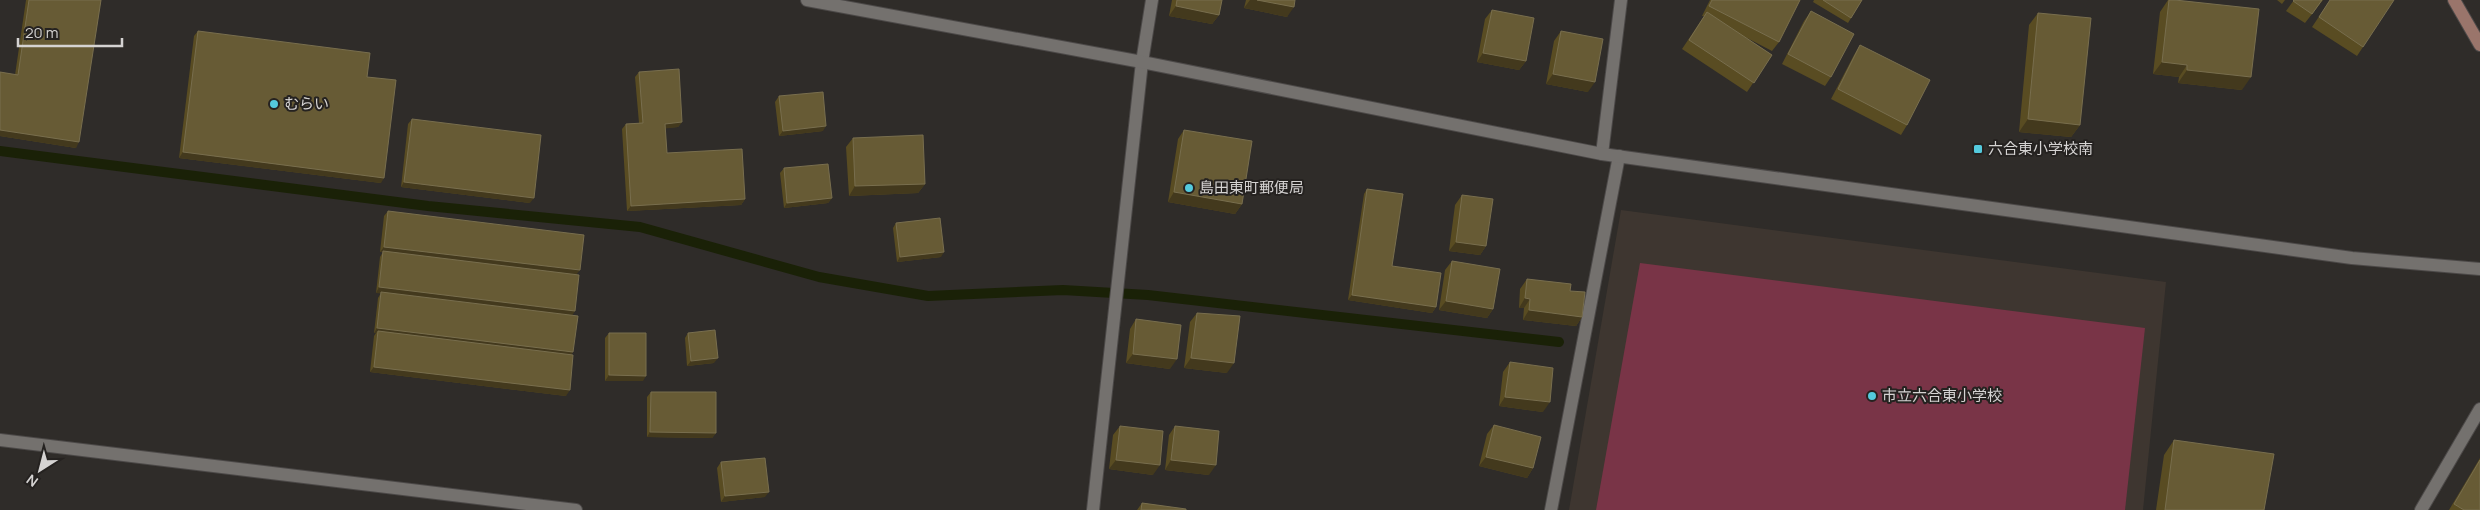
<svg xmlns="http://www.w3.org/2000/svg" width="2480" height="510" viewBox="0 0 2480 510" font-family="Manrope,'Noto Sans JP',sans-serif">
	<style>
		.built { fill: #3e3630 }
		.green { fill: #793447 }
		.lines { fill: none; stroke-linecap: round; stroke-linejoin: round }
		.stream { stroke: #1a2107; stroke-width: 10 }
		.minor-casing { stroke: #4c4948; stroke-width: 14 }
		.tertiary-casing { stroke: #4c4948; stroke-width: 14 }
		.secondary-casing { stroke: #4c4948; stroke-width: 14 }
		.minor { stroke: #74716e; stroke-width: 12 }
		.tertiary { stroke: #74716e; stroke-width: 12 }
		.secondary { stroke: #9a756b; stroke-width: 12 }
		.wall { fill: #594c22 }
		.shaded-wall { fill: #43391d }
		.building { fill: #675b35; stroke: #786e4e }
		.poi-dot { fill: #54cadd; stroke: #252220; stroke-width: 2 }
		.labels { text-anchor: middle; stroke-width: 4; stroke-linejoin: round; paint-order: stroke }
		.poi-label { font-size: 15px; fill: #d5d3d2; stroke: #252220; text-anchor: start }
	</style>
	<rect width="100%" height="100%" fill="#2f2c29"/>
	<!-- built -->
	<path class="built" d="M 1621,210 L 2166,282 L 2143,510 L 1569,510 Z"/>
	<!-- green -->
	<path class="green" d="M 1640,263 L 2145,328 L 2125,510 L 1596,510 Z"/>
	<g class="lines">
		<!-- stream -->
		<path class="stream" d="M 0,151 L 428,206 L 640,227 L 819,277 L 928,296 L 1063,290 L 1148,295 L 1559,342"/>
		<!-- minor casing -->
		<g class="minor-casing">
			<path id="minor" d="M 1602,154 L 1621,0
				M 0,440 L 576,510
				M 1093,510 L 1142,62 L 1152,0
				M 1551,510 L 1619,156
				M 2421,510 L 2480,409"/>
		</g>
		<!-- tertiary casing -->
		<g class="tertiary-casing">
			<path id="tertiary" d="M 807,0 L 1142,62 L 1602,154 L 2352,258 L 2480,269"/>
		</g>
		<!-- secondary casing -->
		<g class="secondary-casing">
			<path id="secondary" d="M 2454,0 L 2480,45"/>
		</g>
		<!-- minor -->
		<use href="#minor" class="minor"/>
		<!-- tertiary -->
		<use href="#tertiary" class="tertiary"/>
		<!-- secondary -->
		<use href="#secondary" class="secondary"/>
	</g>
	<!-- wall -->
	<path class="wall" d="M 26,0 L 101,0 L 76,148 L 0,136 L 0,72 L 15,75 Z
		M 1172,0 L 1222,0 L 1219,15 L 1212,24 L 1169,16 Z
		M 1246,0 L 1295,0 L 1287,17 L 1244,8 Z
		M 1710,0 L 1800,0 L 1779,42 L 1772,51 L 1745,37 L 1772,55 L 1747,92 L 1682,49 L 1704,16 L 1702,16 Z
		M 1814,0 L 1862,0 L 1848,23 L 1813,2 Z
		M 2168,0 L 2175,0 L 2242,90 L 2178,83 L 2179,77 L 2153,74 L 2160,12 Z
		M 2277,0 L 2285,0 L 2282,4 Z
		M 2294,0 L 2323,0 L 2305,23 L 2286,11 Z
		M 2330,0 L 2363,47 L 2357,56 L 2312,27 Z
		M 1492,10 L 1526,61 L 1519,70 L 1477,62 L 1485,19 Z
		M 1811,11 L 1831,77 L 1825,86 L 1782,64 L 1804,21 Z
		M 2038,13 L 2080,125 L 2071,137 L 2019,132 L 2029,25 Z
		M 198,31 L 367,77 L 381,183 L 179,158 L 194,36 Z
		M 1561,31 L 1588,92 L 1546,84 L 1554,41 Z
		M 1860,45 L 1907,125 L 1901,135 L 1831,99 L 1854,55 Z
		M 639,72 L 682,122 L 678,127 L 665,128 L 667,153 L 745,199 L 741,205 L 627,211 L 622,129 L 626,124 L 639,123 L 635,77 Z
		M 779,96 L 823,131 L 779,136 L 775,102 Z
		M 412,119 L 530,203 L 401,187 L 408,124 Z
		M 1184,130 L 1242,204 L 1235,214 L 1168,202 L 1178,139 Z
		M 853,138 L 925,184 L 918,193 L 849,196 L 846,147 Z
		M 784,168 L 832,198 L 828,203 L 784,208 L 780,173 Z
		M 1367,189 L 1392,266 L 1436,307 L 1432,313 L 1348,300 L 1364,194 Z
		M 1462,195 L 1486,246 L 1480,255 L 1449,251 L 1455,205 Z
		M 388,211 L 577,275 L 572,315 L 571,354 L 566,396 L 370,372 L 374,336 L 376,333 L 374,333 L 378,298 L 381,293 L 376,293 L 380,257 L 383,252 L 380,252 L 384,216 Z
		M 896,223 L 941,257 L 897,262 L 893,228 Z
		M 1452,261 L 1493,309 L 1487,318 L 1439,310 L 1445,270 Z
		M 1527,279 L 1570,291 L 1582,317 L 1576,326 L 1523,320 L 1524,308 L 1519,308 L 1520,289 Z
		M 1197,313 L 1227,373 L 1184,368 L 1190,322 Z
		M 1136,319 L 1170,369 L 1126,363 L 1130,329 Z
		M 609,333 L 643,381 L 605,381 L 605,338 Z
		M 688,333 L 714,363 L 687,366 L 685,338 Z
		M 1510,362 L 1543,412 L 1499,406 L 1503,372 Z
		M 651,392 L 716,433 L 712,438 L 647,437 L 647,397 Z
		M 1494,425 L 1533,468 L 1527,478 L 1479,466 L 1487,434 Z
		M 1120,426 L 1153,475 L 1109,469 L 1113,435 Z
		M 1175,426 L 1209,475 L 1165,470 L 1169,435 Z
		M 2174,440 L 2264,510 L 2156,510 L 2164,455 Z
		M 2480,458 L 2480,510 L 2449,510 Z
		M 721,462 L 765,497 L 721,502 L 717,468 Z
		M 1142,503 L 1186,510 L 1137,510 Z"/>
	<!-- shaded-wall -->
	<path class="shaded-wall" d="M 1250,0 L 1257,0 L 1294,7 L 1287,17 L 1244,8 Z
		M 1176,6 L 1219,15 L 1212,24 L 1169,16 Z
		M 1483,53 L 1526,61 L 1519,70 L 1477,62 Z
		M 2162,62 L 2187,65 L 2179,77 L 2153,74 Z
		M 2187,70 L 2251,77 L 2242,90 L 2178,83 Z
		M 1553,74 L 1595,82 L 1588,92 L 1546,84 Z
		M 2028,119 L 2080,125 L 2071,137 L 2019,132 Z
		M 682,122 L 678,127 L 661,129 L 665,124 Z
		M 826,126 L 823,131 L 779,136 L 783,131 Z
		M 0,130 L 79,142 L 76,148 L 0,136 Z
		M 183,152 L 384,178 L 381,183 L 179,158 Z
		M 404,182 L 534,198 L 530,203 L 401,187 Z
		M 925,184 L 918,193 L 849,196 L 855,186 Z
		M 1174,192 L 1242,204 L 1235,214 L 1168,202 Z
		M 832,198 L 828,203 L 784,208 L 787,203 Z
		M 745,199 L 741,205 L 627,211 L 631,206 Z
		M 1456,242 L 1486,246 L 1480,255 L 1449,251 Z
		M 384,247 L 580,270 L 576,275 L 380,252 Z
		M 944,252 L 941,257 L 897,262 L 900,257 Z
		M 379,287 L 575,311 L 572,316 L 376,293 Z
		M 1352,295 L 1436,307 L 1432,313 L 1348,300 Z
		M 1525,298 L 1530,299 L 1524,308 L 1519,308 Z
		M 1446,301 L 1493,309 L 1487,318 L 1439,310 Z
		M 1529,310 L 1582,317 L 1576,326 L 1523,320 Z
		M 377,328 L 573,352 L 570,357 L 378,331 L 376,333 L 374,333 Z
		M 1133,354 L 1177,359 L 1170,369 L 1126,363 Z
		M 718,358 L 714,363 L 687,366 L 691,361 Z
		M 1191,358 L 1234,363 L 1227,373 L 1184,368 Z
		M 374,367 L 570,390 L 566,396 L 370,372 Z
		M 609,375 L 646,376 L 643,381 L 605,381 Z
		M 1505,397 L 1550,402 L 1543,412 L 1499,406 Z
		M 650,432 L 716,433 L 712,438 L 647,437 Z
		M 1486,457 L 1533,468 L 1527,478 L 1479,466 Z
		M 1116,460 L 1160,465 L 1153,475 L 1109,469 Z
		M 1171,460 L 1216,465 L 1209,475 L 1165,470 Z
		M 769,492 L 765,497 L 721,502 L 725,496 Z"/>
	<!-- building -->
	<path class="building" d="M 29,0 L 101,0 L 79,142 L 0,130 L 0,72 L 18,75 Z
		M 1177,0 L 1222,0 L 1219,15 L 1176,6 Z
		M 1257,0 L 1295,0 L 1294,7 Z
		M 1712,0 L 1800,0 L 1779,42 L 1709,6 Z
		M 1823,0 L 1862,0 L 1851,18 Z
		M 2169,0 L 2175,0 L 2259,9 L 2251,77 L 2187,70 L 2187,65 L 2162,62 Z
		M 2294,0 L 2322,0 L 2312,14 L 2293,1 Z
		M 2330,0 L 2394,0 L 2363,47 L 2319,17 Z
		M 1492,10 L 1534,18 L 1526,61 L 1483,53 Z
		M 1811,11 L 1854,34 L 1831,77 L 1788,54 Z
		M 1707,12 L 1772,55 L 1754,83 L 1689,40 Z
		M 2038,13 L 2091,18 L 2080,125 L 2028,119 Z
		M 198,31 L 370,53 L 367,77 L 396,80 L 384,178 L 183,152 Z
		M 1561,31 L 1603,39 L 1595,82 L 1553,74 Z
		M 1860,45 L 1930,80 L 1907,125 L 1838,89 Z
		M 679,69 L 682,122 L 665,124 L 667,153 L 742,149 L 745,199 L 631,206 L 626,124 L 643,123 L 639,72 Z
		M 823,92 L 826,126 L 783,131 L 779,96 Z
		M 412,119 L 541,135 L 534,198 L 404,182 Z
		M 1184,130 L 1252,141 L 1242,204 L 1174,192 Z
		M 923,135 L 925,184 L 855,186 L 853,138 Z
		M 828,164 L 832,198 L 787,203 L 784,168 Z
		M 1367,189 L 1403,194 L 1392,266 L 1441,273 L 1436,307 L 1352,295 Z
		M 1462,195 L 1493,199 L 1486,246 L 1456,242 Z
		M 388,211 L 584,235 L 580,270 L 384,247 Z
		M 940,218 L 944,252 L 900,257 L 896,223 Z
		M 383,251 L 579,275 L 575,311 L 379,287 Z
		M 1452,261 L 1500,269 L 1493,309 L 1446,301 Z
		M 1527,279 L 1571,284 L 1570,291 L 1585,292 L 1582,317 L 1529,310 L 1530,299 L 1525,298 Z
		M 381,292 L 578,316 L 573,352 L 377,328 Z
		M 1197,313 L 1240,316 L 1234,363 L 1191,358 Z
		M 1136,319 L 1181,325 L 1177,359 L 1133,354 Z
		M 715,330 L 718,358 L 691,361 L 688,333 Z
		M 378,331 L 573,355 L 570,390 L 374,367 Z
		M 609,333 L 646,333 L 646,376 L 609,375 Z
		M 1510,362 L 1553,368 L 1550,402 L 1505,397 Z
		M 651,392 L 716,392 L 716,433 L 650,432 Z
		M 1494,425 L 1541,437 L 1533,468 L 1486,457 Z
		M 1120,426 L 1163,431 L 1160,465 L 1116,460 Z
		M 1175,426 L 1219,431 L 1216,465 L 1171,460 Z
		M 2174,440 L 2274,454 L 2264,510 L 2165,510 Z
		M 765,458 L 769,492 L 725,496 L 721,462 Z
		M 2480,460 L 2480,510 L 2464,510 L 2454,504 Z
		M 1142,503 L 1186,509 L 1186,510 L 1141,510 Z"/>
	<!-- markers -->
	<g class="poi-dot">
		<circle cx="274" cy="104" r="5"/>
		<rect x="1973" y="144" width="10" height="10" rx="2.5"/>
		<circle cx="1189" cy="188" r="5"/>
		<circle cx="1872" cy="396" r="5"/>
	</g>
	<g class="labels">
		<!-- poi labels -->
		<g class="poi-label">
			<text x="284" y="109">むらい</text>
			<text x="1988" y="154">六合東小学校南</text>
			<text x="1199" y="193">島田東町郵便局</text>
			<text x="1882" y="401">市立六合東小学校</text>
		</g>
	</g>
	<!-- north arrow -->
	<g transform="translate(40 470) rotate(216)" stroke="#252220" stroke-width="4" paint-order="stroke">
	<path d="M0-4L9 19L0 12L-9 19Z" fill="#d5d3d2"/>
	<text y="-8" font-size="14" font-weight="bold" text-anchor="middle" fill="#d5d3d2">N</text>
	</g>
	<!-- scale -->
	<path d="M18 38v8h104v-8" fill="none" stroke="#d5d3d2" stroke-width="2.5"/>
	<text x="25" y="38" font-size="15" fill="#d5d3d2" stroke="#252220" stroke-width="4" paint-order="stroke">20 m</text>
</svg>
